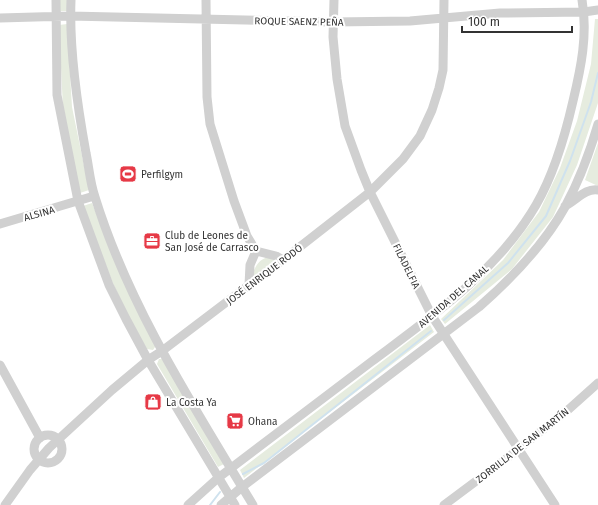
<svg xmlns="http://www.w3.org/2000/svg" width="598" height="505" viewBox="0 0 598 505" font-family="'Fira Sans',sans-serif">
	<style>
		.green { fill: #e6ecdf }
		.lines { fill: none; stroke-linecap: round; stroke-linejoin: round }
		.stream { stroke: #cfe2ee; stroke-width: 2 }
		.minor { stroke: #d0d0d0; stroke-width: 9 }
		.labels { text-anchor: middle; stroke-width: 4; stroke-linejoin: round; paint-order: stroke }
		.street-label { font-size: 10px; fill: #333; stroke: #fff }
		.poi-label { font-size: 10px; fill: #333; stroke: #fff; text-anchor: start }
	</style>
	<rect width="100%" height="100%" fill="#fff"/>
	<!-- green -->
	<path class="green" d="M 59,0 L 68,0 L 68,11 L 59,11 Z
		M 595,19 L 598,19 L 598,103 L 577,165 L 553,217 L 512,269 L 445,324 L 441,319 L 503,260 L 539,212 L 560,168 L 577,121 L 591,64 Z
		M 67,24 L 72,107 L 89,190 L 80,193 L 63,109 L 59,25 Z
		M 598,143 L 598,186 L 585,180 Z
		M 92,203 L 121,276 L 155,343 L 155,347 L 153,350 L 147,349 L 129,318 L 112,281 L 83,206 Z
		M 268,257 L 272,257 L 275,261 L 255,277 L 253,272 C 257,264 259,260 268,257 Z
		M 430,325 L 434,332 L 244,478 L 240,470 Z
		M 159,359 L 162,359 L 224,464 L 218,467 L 157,364 Z"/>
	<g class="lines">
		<!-- stream -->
		<path class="stream" d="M 444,320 L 508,263 L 546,216 L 570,161 L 591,102 L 598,73
			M 243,474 L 264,463 L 431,331
			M 210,505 L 220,492"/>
		<!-- minor -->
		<path class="minor" d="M 56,0 L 57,95 L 78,201 L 109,285 L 126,319 L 148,360 L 235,505
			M 71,0 C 69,49 77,104 86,153 C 89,167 90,183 95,197 C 129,307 194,407 253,505
			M 206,0 L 207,97 L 210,124 L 234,201 L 247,236 L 256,251
			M 334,0 L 333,37 L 337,79 L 345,126 L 361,170 L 370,192 L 432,316 L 555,505
			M 0,18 L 70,16 L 333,22 L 410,21 L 500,13 L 584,12 L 598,10
			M 565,206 C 577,200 585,188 598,190
			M 0,224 L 94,196
			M 249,285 L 250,265 L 256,251 L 276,256 L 283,260
			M 0,365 L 40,438
			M34 449a14 14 0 1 1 28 0a14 14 0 1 1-28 0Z
			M 5,505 L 30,470 L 49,448 L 112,390 L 148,360 L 162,351 L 249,285 L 283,260 L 370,192 L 403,159 L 420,136 L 432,110 L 439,88 L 443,70 L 444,0
			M 188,505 L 218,478 C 269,439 320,401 371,362 C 431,317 497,272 536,205 C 554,174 565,136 573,101 C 581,68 588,34 582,0
			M 221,505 L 242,487 L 479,307 C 512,278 544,245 565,207 C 579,181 590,152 598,124
			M 444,505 L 511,455 L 569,409 L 598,383"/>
	</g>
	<!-- icons -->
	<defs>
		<g id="stadium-square" transform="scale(0.9)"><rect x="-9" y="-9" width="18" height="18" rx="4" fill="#e63946" stroke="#fff"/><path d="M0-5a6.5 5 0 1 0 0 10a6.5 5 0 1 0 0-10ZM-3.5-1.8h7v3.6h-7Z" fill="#fff"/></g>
		<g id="office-square" transform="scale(0.9)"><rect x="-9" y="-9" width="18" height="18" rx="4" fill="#e63946" stroke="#fff"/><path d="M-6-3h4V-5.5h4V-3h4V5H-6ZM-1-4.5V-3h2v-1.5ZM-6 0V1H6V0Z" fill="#fff"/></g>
		<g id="shop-square" transform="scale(0.9)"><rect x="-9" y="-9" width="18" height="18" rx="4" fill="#e63946" stroke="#fff"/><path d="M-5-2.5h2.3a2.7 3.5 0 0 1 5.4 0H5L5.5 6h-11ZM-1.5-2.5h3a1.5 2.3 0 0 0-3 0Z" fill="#fff"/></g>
		<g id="supermarket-square" transform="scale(0.9)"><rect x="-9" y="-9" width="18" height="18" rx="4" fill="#e63946" stroke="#fff"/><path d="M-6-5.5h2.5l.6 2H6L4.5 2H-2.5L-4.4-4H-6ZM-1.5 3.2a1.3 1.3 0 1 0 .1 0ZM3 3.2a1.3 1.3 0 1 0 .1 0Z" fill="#fff"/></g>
	</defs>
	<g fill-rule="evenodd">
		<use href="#stadium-square" x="128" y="174"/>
		<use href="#office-square" x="152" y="241"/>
		<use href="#shop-square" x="153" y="402"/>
		<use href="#supermarket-square" x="235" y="421"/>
	</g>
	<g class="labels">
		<!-- street labels -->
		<g class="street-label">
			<text transform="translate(299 21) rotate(1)" y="4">ROQUE SAENZ PEÑA</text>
			<text transform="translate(39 213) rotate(-16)" y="4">ALSINA</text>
			<text transform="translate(407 266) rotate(64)" y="4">FILADELFIA</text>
			<text transform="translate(264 274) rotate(-37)" y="4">JOSÉ ENRIQUE RODÓ</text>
			<text transform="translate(453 296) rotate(-41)" y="4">AVENIDA DEL CANAL</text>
			<text transform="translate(522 445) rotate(-38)" y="4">ZORRILLA DE SAN MARTÍN</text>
		</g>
		<!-- poi labels -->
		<g class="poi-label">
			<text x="141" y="178">Perfilgym</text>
			<text x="165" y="239">Club de Leones de<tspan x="165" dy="12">San José de Carrasco</tspan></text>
			<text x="166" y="406">La Costa Ya</text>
			<text x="248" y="425">Ohana</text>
		</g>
	</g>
	<!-- scale -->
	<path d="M462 26v6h110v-6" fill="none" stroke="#333333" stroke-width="2"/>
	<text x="468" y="26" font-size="12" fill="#333333" stroke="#ffffff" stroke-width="3" paint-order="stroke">100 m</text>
</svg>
